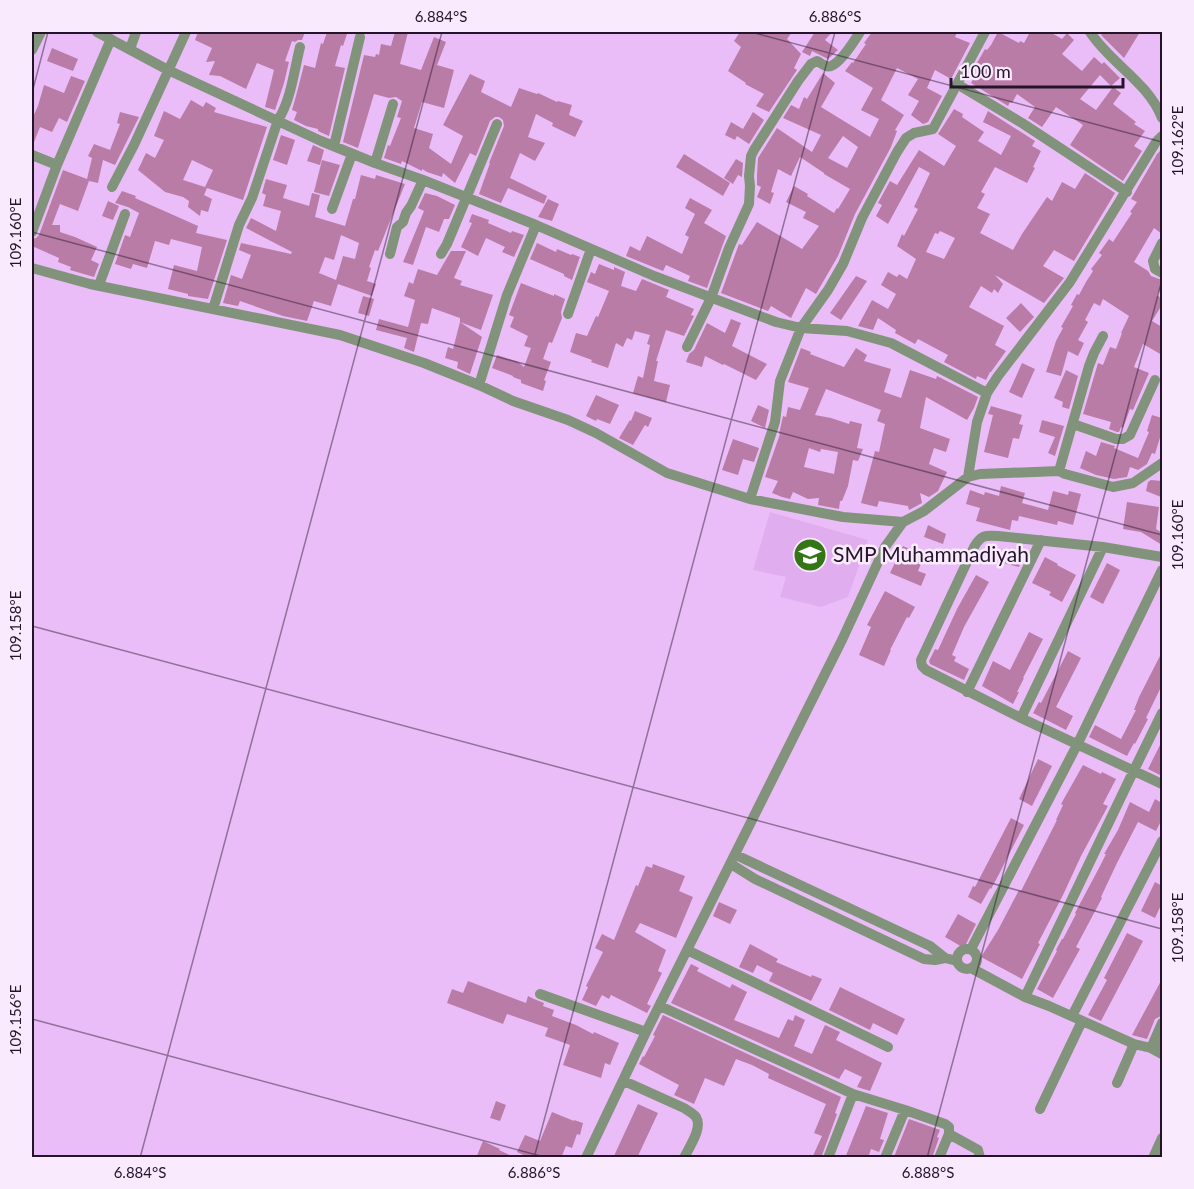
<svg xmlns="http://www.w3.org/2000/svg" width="1194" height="1189" viewBox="0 0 1194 1189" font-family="Lato,sans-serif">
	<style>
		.built { fill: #e0aeef }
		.building { fill: #b97ca7; fill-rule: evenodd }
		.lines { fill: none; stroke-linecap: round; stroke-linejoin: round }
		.minor { stroke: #81947b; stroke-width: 10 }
		.ticks { fill: none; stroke: #241429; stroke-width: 1.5; stroke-opacity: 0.45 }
		.labels { text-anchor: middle; stroke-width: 5; stroke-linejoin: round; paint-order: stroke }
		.poi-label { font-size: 21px; fill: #241429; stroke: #f9ebfd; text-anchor: start }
		.neatline { fill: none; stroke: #241429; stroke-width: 2 }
		.ticks-label { font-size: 15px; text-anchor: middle; fill: #241429 }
	</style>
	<rect width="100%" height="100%" fill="#eabdf8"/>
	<!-- built -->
	<path class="built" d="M 770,512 L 868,540 L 848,597 L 821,607 L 780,597 L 786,577 L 753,570 Z"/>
	<!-- building -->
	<path class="building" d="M 198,32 L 305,32 L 302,40 L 298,40 L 295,42 L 292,41 L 285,61 L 289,62 L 284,83 L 275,110 L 265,107 L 274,70 L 257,63 L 246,89 L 220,76 L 209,75 L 215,61 L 206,62 L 212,48 L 195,40 Z
		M 327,32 L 340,32 L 347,34 L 343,46 L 341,45 L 335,66 L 345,68 L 329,136 L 318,131 L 318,129 L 306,126 L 294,120 L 297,112 L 292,110 L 296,96 L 304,65 L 315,68 L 321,43 L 323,44 Z
		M 395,32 L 408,32 L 400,64 L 421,70 L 434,37 L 446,42 L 437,65 L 454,70 L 444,108 L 422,102 L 414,128 L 433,134 L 429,148 L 451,164 L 463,136 L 443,125 L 470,74 L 485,81 L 481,92 L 511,107 L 519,88 L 537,94 L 538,93 L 557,102 L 558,101 L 572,105 L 569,115 L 583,121 L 575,137 L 552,126 L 553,123 L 536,114 L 528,137 L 545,143 L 535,161 L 520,153 L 510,178 L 547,196 L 544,204 L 508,188 L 501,203 L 479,194 L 490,163 L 489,163 L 504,126 L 503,120 L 499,117 L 495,117 L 490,121 L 476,156 L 470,153 L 455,183 L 443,173 L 442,177 L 427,172 L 422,169 L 422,171 L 402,161 L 401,164 L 384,158 L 388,145 L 390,146 L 401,118 L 397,117 L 402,101 L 396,97 L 389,98 L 374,94 L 358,148 L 343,142 L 364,55 L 375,57 L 376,54 L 379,55 L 381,44 L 391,46 Z
		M 740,32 L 792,32 L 787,39 L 801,54 L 794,68 L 797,70 L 769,112 L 756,106 L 764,94 L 745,84 L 746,83 L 728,71 L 741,47 L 734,41 Z
		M 815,32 L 832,32 L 825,40 L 838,50 L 828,59 L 812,51 L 810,56 L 802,52 Z
		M 872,32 L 957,32 L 955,37 L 970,43 L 951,79 L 935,70 L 927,88 L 942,96 L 928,122 L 923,124 L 911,115 L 919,101 L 908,95 L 918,79 L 897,68 L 881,100 L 904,115 L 895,130 L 897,131 L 891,147 L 855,214 L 838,256 L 816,294 L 806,288 L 791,318 L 771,306 L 768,311 L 721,293 L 739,244 L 742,245 L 757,222 L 802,249 L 819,226 L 803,218 L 806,212 L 786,202 L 794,186 L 808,194 L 807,196 L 834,213 L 837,208 L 838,209 L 850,189 L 824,174 L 824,173 L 800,157 L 791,176 L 778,169 L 771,192 L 774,193 L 770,204 L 757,197 L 761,187 L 757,185 L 757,176 L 758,158 L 777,128 L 812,152 L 821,135 L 783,118 L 791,105 L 799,109 L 804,97 L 807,99 L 823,73 L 835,83 L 821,107 L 870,137 L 879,119 L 861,110 L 873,88 L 845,71 L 852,62 L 853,63 L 866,44 L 864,43 ZM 843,136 L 858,147 L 847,168 L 828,158 Z
		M 998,32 L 1019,43 L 1020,41 L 1024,43 L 1030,32 L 1050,32 L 1062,39 L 1067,33 L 1074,40 L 1062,54 L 1082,71 L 1094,57 L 1102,64 L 1104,62 L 1120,78 L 1111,86 L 1100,75 L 1080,99 L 1096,110 L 1113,87 L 1121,93 L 1113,104 L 1136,122 L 1134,124 L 1145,131 L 1134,146 L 1142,151 L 1123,181 L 1070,145 L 1083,125 L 1056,107 L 1042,127 L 1028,118 L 1035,107 L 1017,94 L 1012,103 L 1010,102 L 1008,106 L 971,83 L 982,66 L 977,63 L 985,49 L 987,50 L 991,45 Z
		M 1104,32 L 1140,32 L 1124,58 L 1101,35 Z
		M 52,48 L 78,59 L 73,71 L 47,61 Z
		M 71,76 L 85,81 L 67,122 L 59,118 L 52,132 L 40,127 L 32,147 L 32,119 L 38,106 L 44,85 L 64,93 Z
		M 191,100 L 203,107 L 206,102 L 216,108 L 214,112 L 267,127 L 243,200 L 207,188 L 204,195 L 212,199 L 208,212 L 201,210 L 200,216 L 188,207 L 189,201 L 183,197 L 165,192 L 138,170 L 146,153 L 155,158 L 164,140 L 154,136 L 164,111 L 180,119 ZM 192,160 L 213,170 L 205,187 L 183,180 Z
		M 954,109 L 963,114 L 962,117 L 984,132 L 978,141 L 1001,155 L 1011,136 L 983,122 L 988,111 L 1035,141 L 1032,146 L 1041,151 L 1033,167 L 1035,168 L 1027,183 L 995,167 L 981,192 L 985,194 L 977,208 L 990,214 L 980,233 L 1013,250 L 1022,234 L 1047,197 L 1052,201 L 1062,182 L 1075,189 L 1085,173 L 1115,193 L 1074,261 L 1054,250 L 1043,266 L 1064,278 L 1044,303 L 995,275 L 1003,284 L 998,293 L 994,289 L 992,293 L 981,286 L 969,307 L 1004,326 L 995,345 L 1006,351 L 991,372 L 990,372 L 986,380 L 977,376 L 976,379 L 944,362 L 948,355 L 918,339 L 915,344 L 895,333 L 896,330 L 878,318 L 873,330 L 858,326 L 872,300 L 888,309 L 896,294 L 881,285 L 888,272 L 897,277 L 899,274 L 907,279 L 916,259 L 897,246 L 902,234 L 904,236 L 918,209 L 914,207 L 930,173 L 919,167 L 888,224 L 876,216 L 882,205 L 878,203 L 890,181 L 897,185 L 919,150 L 944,166 L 956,146 L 938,134 ZM 940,231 L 955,238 L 944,259 L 926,252 L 935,233 L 938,234 Z
		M 120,112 L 139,117 L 115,165 L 103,160 L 98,183 L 89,181 L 78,211 L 60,204 L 52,225 L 60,225 L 60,232 L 75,237 L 97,247 L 91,260 L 99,264 L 94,277 L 70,270 L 71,267 L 58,262 L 59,258 L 32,246 L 32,239 L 36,238 L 39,235 L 63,170 L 87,179 L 92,158 L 88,156 L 94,144 L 110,150 L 120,124 L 117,123 Z
		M 753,112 L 764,120 L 749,144 L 737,136 L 735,140 L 725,135 L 731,122 L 743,129 Z
		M 281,135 L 295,140 L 287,165 L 273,160 Z
		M 313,145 L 324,150 L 320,165 L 307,161 Z
		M 1162,149 L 1162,234 L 1154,228 L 1134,262 L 1148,271 L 1151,276 L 1162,280 L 1162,286 L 1157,295 L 1162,299 L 1162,305 L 1152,321 L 1162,327 L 1162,355 L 1143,344 L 1134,367 L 1149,373 L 1133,410 L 1130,409 L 1123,428 L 1121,427 L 1119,432 L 1117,432 L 1109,429 L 1111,422 L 1083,414 L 1098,363 L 1103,365 L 1110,347 L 1116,349 L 1122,333 L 1121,333 L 1129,316 L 1103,299 L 1100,306 L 1094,303 L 1085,320 L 1088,322 L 1078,340 L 1084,343 L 1078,356 L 1068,351 L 1061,376 L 1046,372 L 1056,341 L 1063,328 L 1061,327 L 1073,306 L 1071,305 L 1077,294 L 1079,295 L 1086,282 L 1093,271 L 1091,269 L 1102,255 L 1099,253 L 1109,239 L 1113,242 L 1132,213 L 1130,212 L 1137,202 L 1131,199 L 1157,154 Z
		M 684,154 L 730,183 L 723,196 L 676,167 Z
		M 736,159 L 743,163 L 742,177 L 738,175 L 733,184 L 724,178 Z
		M 322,160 L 340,165 L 329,196 L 314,192 Z
		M 361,175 L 375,179 L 376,175 L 405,184 L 378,251 L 375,250 L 369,267 L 371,268 L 367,281 L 376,284 L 372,296 L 338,284 L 331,306 L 314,301 L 307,321 L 283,316 L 240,301 L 238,306 L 223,303 L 231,275 L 242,279 L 251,255 L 239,250 L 241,243 L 291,254 L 292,252 L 246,228 L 251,218 L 276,231 L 281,211 L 263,206 L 266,195 L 262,193 L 266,179 L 287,185 L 283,198 L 309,206 L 312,193 L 320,195 L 315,217 L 345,226 L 353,199 L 355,199 ZM 341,235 L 359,243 L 355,259 L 343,256 L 336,280 L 319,273 L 325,257 L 334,260 Z
		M 122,191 L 136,196 L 135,198 L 198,226 L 196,233 L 227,240 L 208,299 L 188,296 L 188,294 L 168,289 L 174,265 L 197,271 L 202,247 L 171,239 L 169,245 L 155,241 L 147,268 L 133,264 L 131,269 L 115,264 L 125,235 L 130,237 L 139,213 L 128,207 L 115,203 Z
		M 425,193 L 437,196 L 455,205 L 449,219 L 444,219 L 439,232 L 426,227 L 413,265 L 403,262 L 424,211 L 418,208 Z
		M 690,198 L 712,210 L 704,223 L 726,236 L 707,288 L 688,281 L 690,276 L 666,265 L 663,271 L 626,256 L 630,246 L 640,251 L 647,236 L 682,254 L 689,237 L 685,235 L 695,214 L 685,208 Z
		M 548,199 L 559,204 L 552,221 L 538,217 Z
		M 108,201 L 119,206 L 113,220 L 102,216 Z
		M 472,214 L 489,220 L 488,223 L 511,233 L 512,231 L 524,235 L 514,257 L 502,252 L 505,247 L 486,238 L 478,256 L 461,247 L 472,223 L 469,222 Z
		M 537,243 L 556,252 L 557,249 L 571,255 L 572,254 L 580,257 L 572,280 L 564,276 L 564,274 L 530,259 Z
		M 451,251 L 466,251 L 454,278 L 462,281 L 460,285 L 493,295 L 481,330 L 460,322 L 460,318 L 432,308 L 428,324 L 421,323 L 414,352 L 404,348 L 407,338 L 376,330 L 379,319 L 408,327 L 415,300 L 404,296 L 409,282 L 413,284 L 418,269 L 437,275 Z
		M 599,264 L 614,270 L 614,267 L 625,272 L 621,286 L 636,291 L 642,279 L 669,290 L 666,297 L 694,309 L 691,315 L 694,316 L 684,336 L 666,330 L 656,361 L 658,361 L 654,381 L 670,385 L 666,402 L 633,393 L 638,376 L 643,378 L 650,345 L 647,344 L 650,335 L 635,331 L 632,340 L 627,338 L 623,347 L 616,343 L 608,368 L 591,362 L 592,360 L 570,352 L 576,333 L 587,336 L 596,316 L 598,317 L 609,291 L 587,282 L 591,272 L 595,274 Z
		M 856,276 L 867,281 L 841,320 L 830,313 Z
		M 521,283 L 554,296 L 554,294 L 565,299 L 561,312 L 562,318 L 552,343 L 549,342 L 543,359 L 551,362 L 544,380 L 546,381 L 543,391 L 521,383 L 521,380 L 513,377 L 513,376 L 492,368 L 497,355 L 518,362 L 524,367 L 531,348 L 524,346 L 528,336 L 510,327 L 514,317 L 509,315 Z
		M 363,296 L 374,299 L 369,316 L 358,313 Z
		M 1021,303 L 1034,317 L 1020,332 L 1006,318 Z
		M 731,319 L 741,323 L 732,346 L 767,364 L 756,380 L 724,364 L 723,365 L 705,356 L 702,367 L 686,362 L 689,354 L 694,350 L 707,323 L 725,333 Z
		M 460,322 L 482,337 L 470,374 L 457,368 L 458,362 L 445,358 L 448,347 L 453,349 Z
		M 801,348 L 811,352 L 810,354 L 844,367 L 856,348 L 867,355 L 864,361 L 891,369 L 884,392 L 901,398 L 910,370 L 936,379 L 937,376 L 978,397 L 974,408 L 967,420 L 926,397 L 920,428 L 950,439 L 946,452 L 934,448 L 929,464 L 947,472 L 938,491 L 929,497 L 920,493 L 922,503 L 909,510 L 908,506 L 879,501 L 877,507 L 861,503 L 875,451 L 879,452 L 885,424 L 877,421 L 881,410 L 826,389 L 815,415 L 831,418 L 849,424 L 850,421 L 862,424 L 857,448 L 863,449 L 858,461 L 853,460 L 848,486 L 842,501 L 840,501 L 839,509 L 818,505 L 819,498 L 808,499 L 793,492 L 790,499 L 782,497 L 772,493 L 778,481 L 765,477 L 780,434 L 779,434 L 783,416 L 786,417 L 788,407 L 800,410 L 809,388 L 788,382 ZM 809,448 L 820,452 L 821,449 L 838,452 L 834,474 L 804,467 Z
		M 1022,363 L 1035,369 L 1022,398 L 1009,392 Z
		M 1066,370 L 1078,376 L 1069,409 L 1062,407 L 1063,402 L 1054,398 Z
		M 596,395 L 619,405 L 610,424 L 597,419 L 596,421 L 586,416 Z
		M 758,405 L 769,410 L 765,428 L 751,421 Z
		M 991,406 L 1022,415 L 1019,424 L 1023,425 L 1019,439 L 1013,438 L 1008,458 L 984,452 L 993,415 L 988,414 Z
		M 635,411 L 652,418 L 648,427 L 645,425 L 633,445 L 619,438 L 630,420 L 631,421 Z
		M 1152,415 L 1162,418 L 1162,431 L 1155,454 L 1152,453 L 1147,464 L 1138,470 L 1130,467 L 1127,477 L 1114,479 L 1096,475 L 1080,468 L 1086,451 L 1096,456 L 1101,442 L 1115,446 L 1114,448 L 1138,458 L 1149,432 L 1147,431 Z
		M 1042,420 L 1064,426 L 1055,456 L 1048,453 L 1055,437 L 1039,432 Z
		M 733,439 L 759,448 L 754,462 L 743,459 L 738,475 L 722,470 Z
		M 1151,480 L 1162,481 L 1161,497 L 1146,491 L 1148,482 Z
		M 1001,486 L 1025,493 L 1022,503 L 1048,510 L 1053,491 L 1068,495 L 1069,491 L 1081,494 L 1073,525 L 1058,521 L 1057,525 L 1019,516 L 1018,521 L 1012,520 L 1010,530 L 976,521 L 980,508 L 966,504 L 970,490 L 984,495 L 985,492 L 999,496 Z
		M 1127,502 L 1159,507 L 1156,529 L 1162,533 L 1162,545 L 1141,532 L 1123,529 Z
		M 928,525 L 946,534 L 943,544 L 924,537 Z
		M 903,546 L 924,556 L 918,571 L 926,574 L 921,586 L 890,573 Z
		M 1006,549 L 1023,553 L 1019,567 L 1003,563 Z
		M 1045,557 L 1058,564 L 1057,565 L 1076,575 L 1062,602 L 1049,595 L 1051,592 L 1032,583 Z
		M 1107,563 L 1120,570 L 1103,604 L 1090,597 Z
		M 976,575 L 989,582 L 964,627 L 952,655 L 956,657 L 954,661 L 969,669 L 964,680 L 930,664 L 929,661 L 935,649 L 938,650 L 957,609 Z
		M 885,591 L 915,607 L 909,618 L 907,617 L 890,650 L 891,650 L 884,666 L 859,655 L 871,627 L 867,625 Z
		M 1029,632 L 1043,639 L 1023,678 L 1024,678 L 1017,692 L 1019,692 L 1013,704 L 982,686 L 993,661 L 1010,670 Z
		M 1068,651 L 1081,658 L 1056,707 L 1073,716 L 1066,730 L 1033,713 L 1039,702 L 1041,703 Z
		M 1162,652 L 1162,685 L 1146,718 L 1148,719 L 1135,744 L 1134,743 L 1127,756 L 1089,737 L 1095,725 L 1121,739 L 1136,710 L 1134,710 L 1139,697 Z
		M 1162,741 L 1162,776 L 1148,769 Z
		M 1038,759 L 1052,766 L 1032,806 L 1019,799 Z
		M 1083,765 L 1101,774 L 1102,772 L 1116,779 L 1103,804 L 1108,806 L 1081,856 L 1063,895 L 1038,943 L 1040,944 L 1022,979 L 981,957 L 998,930 L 1019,890 L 1021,891 L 1057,820 L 1056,820 L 1063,805 L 1061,804 Z
		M 1155,799 L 1162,803 L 1162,819 L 1156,831 L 1138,822 L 1117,863 L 1101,897 L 1102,898 L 1076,947 L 1080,949 L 1053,998 L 1037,989 L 1057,951 L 1056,950 L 1058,946 L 1062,939 L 1063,939 L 1076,914 L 1075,913 L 1099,868 L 1106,854 L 1104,854 L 1118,830 L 1130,802 L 1149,812 Z
		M 1011,818 L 1024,825 L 998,876 L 991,889 L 990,888 L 981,904 L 968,897 L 973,886 L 975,887 Z
		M 653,864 L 685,876 L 679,891 L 693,897 L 676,938 L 640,923 L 635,932 L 666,950 L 658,971 L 662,973 L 647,1004 L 651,1006 L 647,1013 L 611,995 L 609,999 L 602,995 L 596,1006 L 582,1000 L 588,987 L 586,986 L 603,952 L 595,948 L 602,934 L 614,940 L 636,885 L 638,886 L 646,866 L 652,868 Z
		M 1155,882 L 1162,886 L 1162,903 L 1155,918 L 1141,911 Z
		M 719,902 L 737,910 L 730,924 L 713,916 Z
		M 958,914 L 976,924 L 964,948 L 945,937 Z
		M 1127,933 L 1143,941 L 1101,1021 L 1088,1015 L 1107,980 L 1104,978 Z
		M 750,944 L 778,959 L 776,962 L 811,977 L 812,975 L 822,979 L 811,1001 L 769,981 L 773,973 L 757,965 L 753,973 L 739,967 Z
		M 691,964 L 699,968 L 697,971 L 730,988 L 732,984 L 747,992 L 734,1020 L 779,1038 L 788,1019 L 793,1021 L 795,1015 L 805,1020 L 794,1046 L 812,1054 L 825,1025 L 840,1032 L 836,1040 L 882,1063 L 870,1091 L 857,1087 L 862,1077 L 845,1069 L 839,1079 L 671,1003 Z
		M 1162,979 L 1162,1013 L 1161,1016 L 1155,1019 L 1147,1039 L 1132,1035 Z
		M 468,981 L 526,1003 L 528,996 L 534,999 L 544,1003 L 543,1006 L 554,1010 L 552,1016 L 576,1025 L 593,1034 L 594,1032 L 619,1043 L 610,1065 L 605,1063 L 601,1078 L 563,1065 L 570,1045 L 545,1036 L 548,1028 L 507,1014 L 503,1024 L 447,1003 L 452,989 L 463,993 Z
		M 840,987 L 905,1019 L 897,1035 L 873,1023 L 870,1030 L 829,1010 Z
		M 663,1015 L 841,1097 L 835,1113 L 837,1114 L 821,1158 L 812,1158 L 822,1136 L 814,1133 L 826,1104 L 768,1078 L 769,1074 L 752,1065 L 736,1059 L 724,1086 L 705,1078 L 694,1104 L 674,1095 L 679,1085 L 639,1064 L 643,1056 L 644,1057 L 655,1036 L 653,1035 Z
		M 496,1101 L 506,1105 L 500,1121 L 490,1118 Z
		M 638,1104 L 658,1113 L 637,1158 L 613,1158 Z
		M 866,1106 L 888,1113 L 880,1139 L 884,1140 L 879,1152 L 871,1149 L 868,1158 L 858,1155 L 857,1158 L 845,1158 Z
		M 552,1112 L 574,1121 L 574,1120 L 583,1123 L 580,1135 L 577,1134 L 572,1148 L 566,1146 L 561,1158 L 530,1158 L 517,1152 L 525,1135 L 540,1141 Z
		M 909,1119 L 940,1130 L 937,1137 L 939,1138 L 932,1158 L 894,1157 Z
		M 483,1141 L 500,1149 L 499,1150 L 516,1158 L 476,1158 Z"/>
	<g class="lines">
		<!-- minor -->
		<path class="minor" d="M 97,32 L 168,70 L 321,141 L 375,163 L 423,180 L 536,225 L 654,276 L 776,322 L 801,328 L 847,331 L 891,343 L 987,393
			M 1090,32 C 1110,63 1148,82 1162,118
			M 130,49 L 136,32
			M 32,50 L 41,32
			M 957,84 L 1022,123 L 1127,192
			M 334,146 L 360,37
			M 32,155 L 57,165
			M 375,163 L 393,104
			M 112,187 L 134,145 L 186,32
			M 332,209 L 352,154
			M 32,232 L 57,165 L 111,39
			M 1162,243 L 1153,261 L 1155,269 L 1162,273
			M 390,254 L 397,227 L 403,222 L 406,213 L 411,206 L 423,180
			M 441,254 L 447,244 L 497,124
			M 32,268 L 90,284 L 340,335 L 424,363 L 479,385 L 513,401 L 568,420 L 596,433 L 667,473 L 750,499 L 843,517 L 903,522
			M 99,285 L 125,214
			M 213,309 L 239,225 L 252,198 L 278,120 C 291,100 294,71 300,47
			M 568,314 L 591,249
			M 687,347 L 711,298 L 729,248 L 749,204 L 750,186 L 749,176 L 751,156 L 754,150 L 798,81 L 811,64 L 817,61 C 821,63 826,68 831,66 C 840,63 855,40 860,32
			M 479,385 L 507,295 L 536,225
			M 1073,424 L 1116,439 L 1123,439 L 1130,435 L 1155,380
			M 1059,471 L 1089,366 L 1094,353 L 1103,336
			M 968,477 L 977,422 L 987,393 L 998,376 L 1070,282 L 1156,142 L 1162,136
			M 750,499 L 775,422 L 780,381 L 801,328 L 828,290 L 843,264 L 862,218 L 897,152 L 906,138 L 914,133 L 933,129 L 985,32
			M 1162,557 L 1103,547 L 998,536 C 985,535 981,535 974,547 L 921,660 L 922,666 L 926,670 L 1021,718 L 1162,784
			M 967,692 L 1041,540
			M 1021,718 L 1103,547
			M 736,855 L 930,946 L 945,958
			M 731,864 L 755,879 L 924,959 L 935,960 L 945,958 L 957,961
			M957 959a10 10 0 1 1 20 0a10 10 0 1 1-20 0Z
			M 971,949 L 1077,745 L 1162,570
			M 687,950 L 888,1047
			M 971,968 L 1025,997 L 1049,1006 L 1134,1044 L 1151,1048 L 1162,1044
			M 540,994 L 646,1032
			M 1025,997 L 1134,770 L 1162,713
			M 660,1006 L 853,1094 L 905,1110 L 945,1124 L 949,1127 L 949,1134 L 939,1158
			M 1072,1016 L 1162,841
			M 1162,1023 L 1151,1048 L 1162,1054
			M 624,1081 L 684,1108 C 688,1111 693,1113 696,1117 C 703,1128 689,1147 684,1158
			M 1117,1083 L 1134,1044
			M 1040,1109 L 1082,1021
			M 949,1134 L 978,1150 L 980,1158
			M 586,1158 L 646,1032 L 842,640 L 885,547 L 903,522 L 924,511 L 968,477 L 980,474 L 1059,471 L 1065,474 L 1113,487 L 1133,483 L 1162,463
			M 828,1158 L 853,1094
			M 885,1158 L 905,1110
			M 1153,1158 L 1162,1138"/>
	</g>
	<!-- ticks -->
	<path class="ticks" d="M 751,32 L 1162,142M 32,93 L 48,32M 32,232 L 1162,535M 32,626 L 1162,929M 32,1019 L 548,1158M 140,1158 L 442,32M 534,1158 L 835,32M 927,1158 L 1162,280"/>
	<!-- icons -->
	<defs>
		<g id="school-disc" transform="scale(1.725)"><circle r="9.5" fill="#347615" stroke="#f9ebfd"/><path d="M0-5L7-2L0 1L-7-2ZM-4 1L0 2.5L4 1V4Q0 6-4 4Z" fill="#fff"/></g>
	</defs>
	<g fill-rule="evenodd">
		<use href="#school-disc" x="810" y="555"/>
	</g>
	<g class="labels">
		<!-- poi labels -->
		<g class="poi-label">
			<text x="833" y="562">SMP Muhammadiyah</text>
		</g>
	</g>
	<!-- border -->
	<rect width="1194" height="1189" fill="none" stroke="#f9ebfd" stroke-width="66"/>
	<!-- scale -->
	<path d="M951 78v9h172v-9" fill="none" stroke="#241429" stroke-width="3"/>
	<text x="960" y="78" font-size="18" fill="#241429" stroke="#f9ebfd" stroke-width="4.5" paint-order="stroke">100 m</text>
	<rect x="33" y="33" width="1128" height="1123" class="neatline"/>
	<g class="ticks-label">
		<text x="441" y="22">6.884°S</text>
		<text x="835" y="22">6.886°S</text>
		<text transform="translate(1178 141) rotate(-90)" y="5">109.162°E</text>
		<text transform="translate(16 233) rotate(-90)" y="5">109.160°E</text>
		<text transform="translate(1178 535) rotate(-90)" y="5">109.160°E</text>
		<text transform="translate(16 626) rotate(-90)" y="5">109.158°E</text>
		<text transform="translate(1178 928) rotate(-90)" y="5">109.158°E</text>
		<text transform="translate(16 1020) rotate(-90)" y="5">109.156°E</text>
		<text x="140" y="1178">6.884°S</text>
		<text x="534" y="1178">6.886°S</text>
		<text x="928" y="1178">6.888°S</text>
	</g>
</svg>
